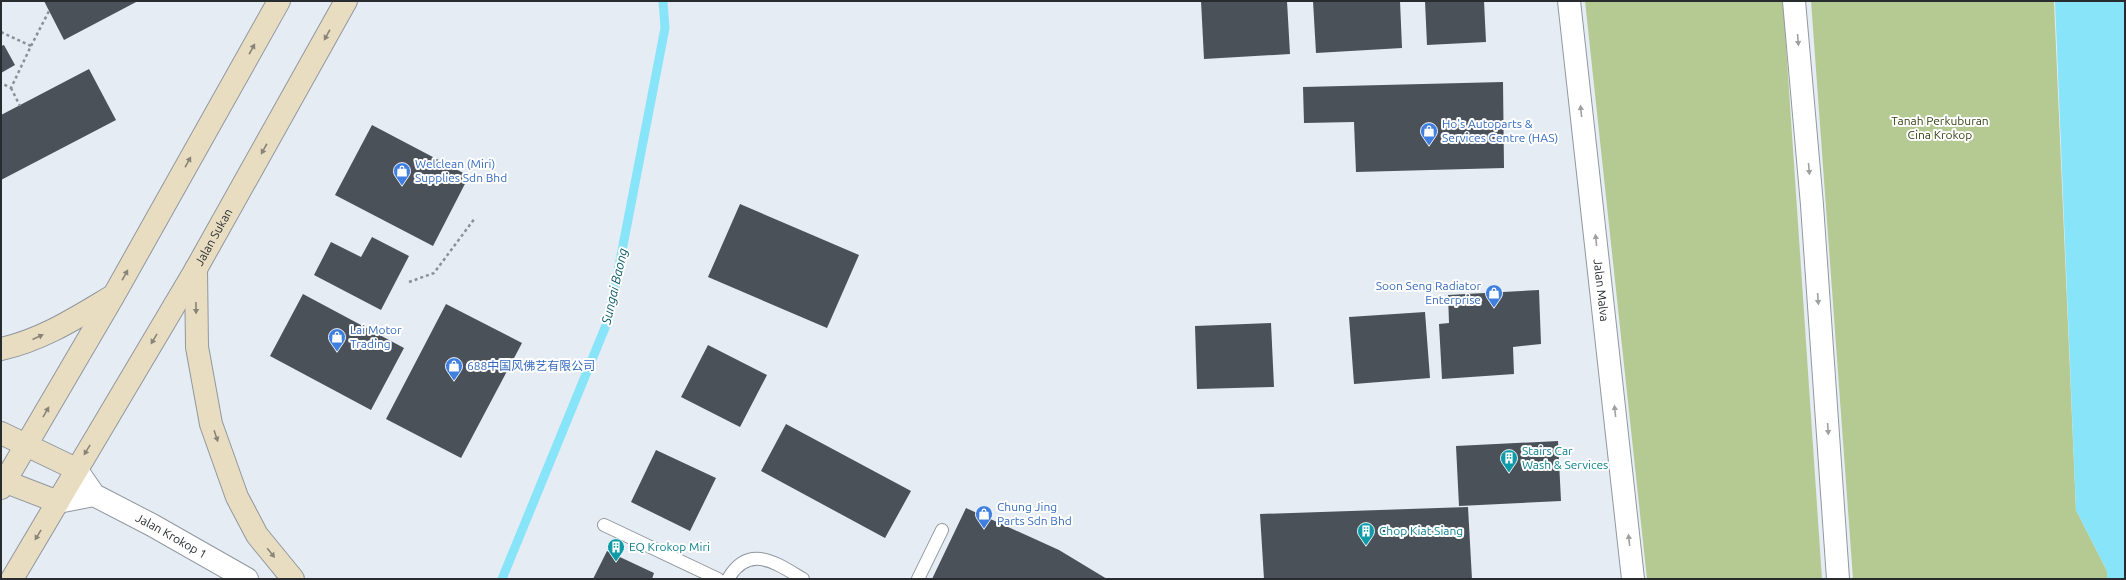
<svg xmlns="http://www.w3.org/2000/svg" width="2126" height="580" viewBox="0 0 2126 580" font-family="Ubuntu,'Noto Sans SC',sans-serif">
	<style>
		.green { fill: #b5ca93 }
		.water { fill: #88e4f9 }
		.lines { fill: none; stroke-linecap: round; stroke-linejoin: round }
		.stream { stroke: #88e4f9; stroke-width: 9 }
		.building { fill: #4b5158 }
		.service-casing { stroke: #91979f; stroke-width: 14 }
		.tertiary-casing { stroke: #91979f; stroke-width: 24 }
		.secondary-casing { stroke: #91979f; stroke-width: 24 }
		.path { stroke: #8b9096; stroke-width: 2.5; stroke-dasharray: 3 3; stroke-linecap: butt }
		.service { stroke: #fff; stroke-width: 12 }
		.tertiary { stroke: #fff; stroke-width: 22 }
		.secondary { stroke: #e9ddc1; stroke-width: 22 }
		.oneway { fill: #898478 }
		.oneway2 { fill: #9fa0a1 }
		.labels { text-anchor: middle; stroke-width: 4; stroke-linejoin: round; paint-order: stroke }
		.park-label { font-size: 12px; fill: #354414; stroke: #fff }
		.shop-label { font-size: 12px; fill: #366cbe; stroke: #fff; text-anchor: start }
		.street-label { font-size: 12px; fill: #292c2f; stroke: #fff }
		.culture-label { font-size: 12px; fill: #0d838f; stroke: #fff; text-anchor: start }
		.water-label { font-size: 13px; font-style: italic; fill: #0d5d6b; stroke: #fff }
	</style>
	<rect width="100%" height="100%" fill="#e5ecf4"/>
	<!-- green -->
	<path class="green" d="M 1585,1 L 1783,1 L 1822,579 L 1647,579 Z
		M 1811,1 L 2054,1 L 2076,510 L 2107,571 L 2107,579 L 1853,579 Z"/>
	<!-- water -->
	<path class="water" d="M 2055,1 L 2125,1 L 2125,579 L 2107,579 L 2107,571 L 2076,510 Z"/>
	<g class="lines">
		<!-- stream -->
		<path class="stream" d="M 502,579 L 609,318 L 665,28 L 663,1"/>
	</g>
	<!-- building -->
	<path class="building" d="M 44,1 L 138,1 L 64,40 Z
		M 1201,1 L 1287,1 L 1290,54 L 1204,59 Z
		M 1313,1 L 1400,1 L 1402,48 L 1316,53 Z
		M 1425,1 L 1484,1 L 1486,42 L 1427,45 Z
		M 4,45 L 15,65 L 1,73 L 1,46 Z
		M 89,69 L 116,120 L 1,180 L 1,115 Z
		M 1503,82 L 1504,168 L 1356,172 L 1354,122 L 1304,123 L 1303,87 Z
		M 372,125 L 469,176 L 433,246 L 335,195 Z
		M 740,204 L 859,255 L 827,328 L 708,277 Z
		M 372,237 L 409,256 L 381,310 L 314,275 L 331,242 L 361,257 Z
		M 1539,290 L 1541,344 L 1513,347 L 1514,374 L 1442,379 L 1439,324 L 1449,323 L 1448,295 Z
		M 303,294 L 404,348 L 371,410 L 270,356 Z
		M 446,304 L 522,343 L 461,458 L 386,419 Z
		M 1425,312 L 1430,378 L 1354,384 L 1349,317 Z
		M 1271,323 L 1274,387 L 1197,389 L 1195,326 Z
		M 708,345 L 767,375 L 740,427 L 681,397 Z
		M 786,424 L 911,491 L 885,538 L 761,471 Z
		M 1558,441 L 1561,501 L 1459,506 L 1456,446 Z
		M 656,450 L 716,478 L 690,531 L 631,502 Z
		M 1468,507 L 1472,579 L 1264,579 L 1260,514 Z
		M 966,508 L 1059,550 L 1107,579 L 932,579 Z
		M 607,551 L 654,573 L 652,579 L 593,579 Z"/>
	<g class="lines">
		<!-- service casing -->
		<g class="service-casing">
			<path id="service" d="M 604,525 L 718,579
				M 728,579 C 749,543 776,563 803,579
				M 918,579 L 942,530"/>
		</g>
		<!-- tertiary casing -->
		<g class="tertiary-casing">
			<g id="tertiary">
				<path id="s1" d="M 1569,1 L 1633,579"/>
				<path d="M 1794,1 L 1812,205 L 1838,579"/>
				<path id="s2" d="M 76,469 L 94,495 L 152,525 L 247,579"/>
				<path d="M 58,502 L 94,495"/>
			</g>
		</g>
		<!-- secondary casing -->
		<g class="secondary-casing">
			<g id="secondary">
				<path d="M 196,269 L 197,347 L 211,424 L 237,497 L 257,535 L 293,579"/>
				<path d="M 1,349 C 42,340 76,318 111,297"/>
				<path d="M 1,433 L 76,469"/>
				<path d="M 1,480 L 58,502"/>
				<path d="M 1,488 L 114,295 L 279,1"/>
				<path id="s3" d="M 12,579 L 196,269 L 346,1"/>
			</g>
		</g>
		<!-- path -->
		<path class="path" d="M 1,32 L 31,46 L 11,88 L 1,83
			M 31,46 L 49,11
			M 11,88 L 20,106
			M 409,282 L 434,273 L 475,218"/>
		<!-- service -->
		<use href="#service" class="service"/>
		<!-- tertiary -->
		<use href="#tertiary" class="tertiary"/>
		<!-- secondary -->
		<use href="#secondary" class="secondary"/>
	</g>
	<!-- one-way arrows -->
	<defs><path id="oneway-solid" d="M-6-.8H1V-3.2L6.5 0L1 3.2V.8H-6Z"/></defs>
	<g class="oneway">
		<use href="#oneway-solid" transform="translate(327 35) rotate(119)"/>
		<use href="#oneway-solid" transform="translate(252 49) rotate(-61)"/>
		<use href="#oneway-solid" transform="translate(264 149) rotate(119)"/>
		<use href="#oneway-solid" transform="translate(188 162) rotate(-61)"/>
		<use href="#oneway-solid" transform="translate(125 275) rotate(-61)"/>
		<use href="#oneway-solid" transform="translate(196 308) rotate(89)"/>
		<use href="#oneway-solid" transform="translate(38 337) rotate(-24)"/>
		<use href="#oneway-solid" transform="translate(154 339) rotate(121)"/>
		<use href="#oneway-solid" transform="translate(46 412) rotate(-60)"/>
		<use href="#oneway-solid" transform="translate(216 436) rotate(71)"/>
		<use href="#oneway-solid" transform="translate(87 450) rotate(121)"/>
		<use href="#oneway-solid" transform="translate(38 535) rotate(121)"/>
		<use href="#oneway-solid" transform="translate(271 553) rotate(51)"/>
	</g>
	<g class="oneway2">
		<use href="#oneway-solid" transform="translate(1798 40) rotate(85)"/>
		<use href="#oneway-solid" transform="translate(1581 111) rotate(-96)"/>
		<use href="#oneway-solid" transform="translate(1809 169) rotate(85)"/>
		<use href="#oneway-solid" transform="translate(1596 240) rotate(-96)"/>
		<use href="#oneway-solid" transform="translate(1818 299) rotate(86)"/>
		<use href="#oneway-solid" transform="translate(1615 411) rotate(-96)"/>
		<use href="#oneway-solid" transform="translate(1828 429) rotate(86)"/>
		<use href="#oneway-solid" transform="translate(1629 540) rotate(-96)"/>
	</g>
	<!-- icons -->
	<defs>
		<g id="shop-pin" transform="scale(0.9)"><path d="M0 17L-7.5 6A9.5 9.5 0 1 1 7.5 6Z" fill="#3f7fe0" stroke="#fff"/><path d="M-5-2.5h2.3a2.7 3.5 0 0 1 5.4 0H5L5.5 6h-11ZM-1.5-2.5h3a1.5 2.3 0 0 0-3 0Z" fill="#fff"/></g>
		<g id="building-pin" transform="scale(0.9)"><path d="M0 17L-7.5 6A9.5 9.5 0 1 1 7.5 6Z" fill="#0f9aa8" stroke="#fff"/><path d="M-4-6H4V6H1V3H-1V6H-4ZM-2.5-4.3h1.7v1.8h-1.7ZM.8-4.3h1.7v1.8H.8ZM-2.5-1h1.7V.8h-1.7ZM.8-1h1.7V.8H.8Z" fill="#fff"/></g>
	</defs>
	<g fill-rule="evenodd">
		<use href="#shop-pin" x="1429" y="131"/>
		<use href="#shop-pin" x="402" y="171"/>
		<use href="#shop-pin" x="1494" y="293"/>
		<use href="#shop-pin" x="337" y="337"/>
		<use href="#shop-pin" x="454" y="366"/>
		<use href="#building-pin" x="1509" y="458"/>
		<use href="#shop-pin" x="984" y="514"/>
		<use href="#building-pin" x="1366" y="531"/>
		<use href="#building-pin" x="616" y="547"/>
	</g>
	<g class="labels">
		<!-- park labels -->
		<g class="park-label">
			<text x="1940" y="125">Tanah Perkuburan<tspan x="1940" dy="14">Cina Krokop</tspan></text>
		</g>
		<!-- shop labels -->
		<g class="shop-label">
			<text x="1442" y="128">Ho's Autoparts &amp;<tspan x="1442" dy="14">Services Centre (HAS)</tspan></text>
			<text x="415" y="168">Welclean (Miri)<tspan x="415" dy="14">Supplies Sdn Bhd</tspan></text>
			<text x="1481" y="290" text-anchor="end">Soon Seng Radiator<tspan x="1481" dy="14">Enterprise</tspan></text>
			<text x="350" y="334">Lai Motor<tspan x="350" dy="14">Trading</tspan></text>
			<text x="467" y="370">688中国风佛艺有限公司</text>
			<text x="997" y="511">Chung Jing<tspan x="997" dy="14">Parts Sdn Bhd</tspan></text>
		</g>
		<!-- street labels -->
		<g class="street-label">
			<text dy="4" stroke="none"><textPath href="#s3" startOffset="397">Jalan Sukan</textPath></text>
			<text dy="4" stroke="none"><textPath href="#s1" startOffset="291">Jalan Malva</textPath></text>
			<text dy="4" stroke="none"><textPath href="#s2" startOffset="119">Jalan Krokop 1</textPath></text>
		</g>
		<!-- culture labels -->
		<g class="culture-label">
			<text x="1522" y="455">Stairs Car<tspan x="1522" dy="14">Wash &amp; Services</tspan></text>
			<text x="1379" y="535">Chop Kiat Siang</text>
			<text x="629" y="551">EQ Krokop Miri</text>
		</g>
		<!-- water labels -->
		<g class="water-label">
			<text transform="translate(614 286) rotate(-77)" y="5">Sungai Baong</text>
		</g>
	</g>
	<!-- border -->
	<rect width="2126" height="580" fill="none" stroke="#292c2f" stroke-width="4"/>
</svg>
